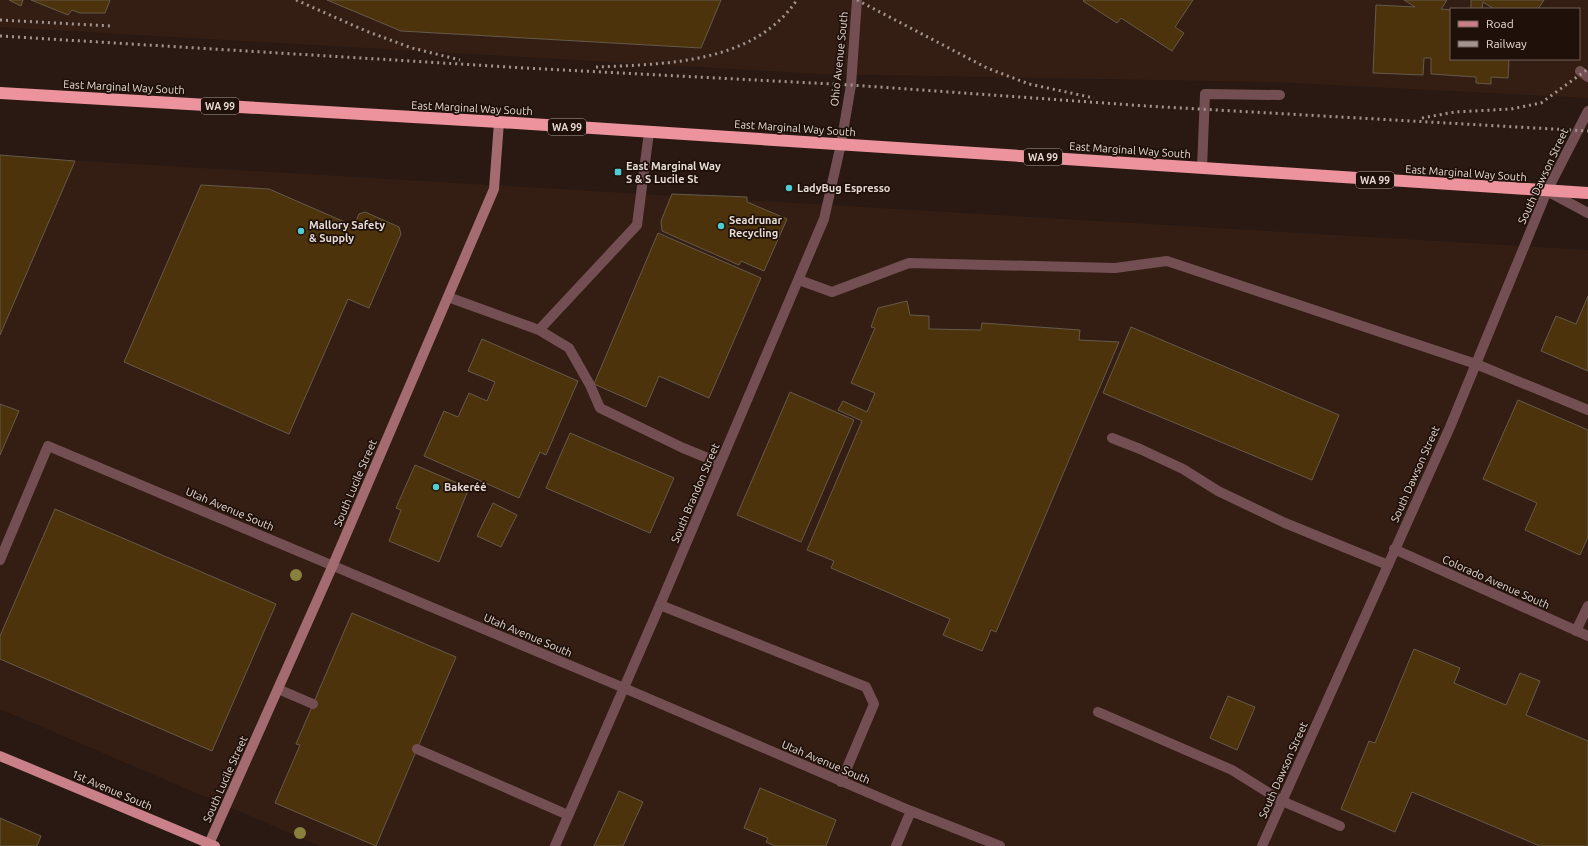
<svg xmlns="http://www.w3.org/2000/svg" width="1588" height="846" viewBox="0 0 1588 846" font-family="Ubuntu,sans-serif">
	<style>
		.built { fill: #341e14; fill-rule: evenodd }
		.building { fill: #4c330b; stroke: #655a4a }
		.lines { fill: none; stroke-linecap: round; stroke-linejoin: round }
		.lane { stroke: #734f53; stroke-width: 10 }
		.street { stroke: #734f53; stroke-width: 10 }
		.secondary { stroke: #a46b71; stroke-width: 10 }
		.primary { stroke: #c98088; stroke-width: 10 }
		.highway { stroke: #ec939d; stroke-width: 12 }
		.rail { stroke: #a2948f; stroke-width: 3; stroke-dasharray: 2 4; stroke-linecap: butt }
		.tree { fill: #8a803e }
		.poi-dot { fill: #51ccd3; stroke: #1f1009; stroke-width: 1.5 }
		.labels { text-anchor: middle; stroke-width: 3.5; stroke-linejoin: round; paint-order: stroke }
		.shield { fill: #1f1009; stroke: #aa9d98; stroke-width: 1 }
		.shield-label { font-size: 10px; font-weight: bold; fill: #e6dad5 }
		.street-label { font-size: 11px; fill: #e6dad5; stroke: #1f1009 }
		.poi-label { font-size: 11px; font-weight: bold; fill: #e6dad5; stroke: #1f1009; text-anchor: start }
	</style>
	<rect width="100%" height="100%" fill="#291912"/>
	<!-- built -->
	<path class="built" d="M 0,0 L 1588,0 L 1588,98 L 1273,82 L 822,74 L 0,27 ZM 1451,9 L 1579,9 L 1579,59 L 1451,59 Z
		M 0,156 L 1588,250 L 1588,846 L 320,846 L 0,709 Z"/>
	<!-- building -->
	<path class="building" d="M 9,0 L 23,0 L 21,6 Z
		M 31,0 L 110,0 L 105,13 L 80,13 L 72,10 L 68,15 Z
		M 327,0 L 721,0 L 701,48 L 401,31 Z
		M 1084,0 L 1193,0 L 1175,27 L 1184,33 L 1172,51 L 1121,18 L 1117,23 L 1083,1 Z
		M 1404,0 L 1447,0 L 1441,9 L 1451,10 L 1451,59 L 1509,59 L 1508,78 L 1491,77 L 1491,84 L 1476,83 L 1476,77 L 1431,74 L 1431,58 L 1424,58 L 1423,75 L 1373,73 L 1376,5 L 1415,7 Z
		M 1471,0 L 1544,0 L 1538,9 L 1494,9 L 1483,2 L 1482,9 L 1471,9 Z
		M 0,155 L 75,161 L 0,335 Z
		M 201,185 L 269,189 L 354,226 L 359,214 L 365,212 L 399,227 L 401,234 L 369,308 L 348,299 L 289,434 L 124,362 Z
		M 672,194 L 747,197 L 747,202 L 787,219 L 764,271 L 741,261 L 739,265 L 662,231 L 661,221 Z
		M 658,233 L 761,278 L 709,398 L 659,376 L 646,407 L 594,384 Z
		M 1588,296 L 1588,371 L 1541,351 L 1556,316 L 1576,324 Z
		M 907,301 L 910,315 L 929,316 L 929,329 L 981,330 L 982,323 L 1080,330 L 1079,340 L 1119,342 L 996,632 L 991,630 L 982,651 L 943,635 L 950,619 L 831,568 L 834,561 L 807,550 L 862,421 L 838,410 L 843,401 L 867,412 L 875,393 L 851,383 L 875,328 L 871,327 L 878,308 Z
		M 1131,327 L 1339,415 L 1312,480 L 1103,393 Z
		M 482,339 L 578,381 L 546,455 L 540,452 L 519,498 L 424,456 L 444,411 L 458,417 L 469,393 L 487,401 L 495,382 L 468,371 Z
		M 790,392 L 854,420 L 801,542 L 737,515 Z
		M 1518,400 L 1588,430 L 1588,537 L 1580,555 L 1525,530 L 1537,503 L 1483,479 Z
		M 0,404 L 19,411 L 0,455 Z
		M 570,433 L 674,478 L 650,533 L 546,488 Z
		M 415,465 L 469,488 L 439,562 L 389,541 L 401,510 L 396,508 Z
		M 493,503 L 517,515 L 501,547 L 477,536 Z
		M 55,509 L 276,604 L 212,751 L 0,659 L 0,636 Z
		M 352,613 L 456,657 L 376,846 L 275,803 L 300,745 L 296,744 Z
		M 1414,649 L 1460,668 L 1454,683 L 1506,705 L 1520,673 L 1540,681 L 1526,715 L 1588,741 L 1588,846 L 1540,846 L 1412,792 L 1395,832 L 1341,809 L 1369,741 L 1375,743 Z
		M 1228,696 L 1255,707 L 1237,750 L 1210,738 Z
		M 760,788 L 836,820 L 826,846 L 775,846 L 766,842 L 768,838 L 744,828 Z
		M 619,791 L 643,802 L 623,846 L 594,846 Z
		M 0,818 L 41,836 L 37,846 L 0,846 Z"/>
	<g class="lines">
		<!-- lane -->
		<path class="lane" d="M 1580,71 L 1588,77
			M 1202,168 L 1205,94 L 1280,95
			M 1547,191 L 1588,111
			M 799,280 L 832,292 L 909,263 L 1115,268 L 1167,261 L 1476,364 L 1588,410
			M 448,297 L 539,330 L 637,225 L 649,132
			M 539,330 L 569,348 L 590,385 L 600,408 L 683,448 L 720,463
			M 1112,438 L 1140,449 L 1183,469 L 1218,491 L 1285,523 L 1388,565
			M 660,605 L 866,687 L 874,704 L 841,782
			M 1576,631 L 1588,606
			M 278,689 L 313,704
			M 1098,712 L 1232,770 L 1282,801 L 1340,826
			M 417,749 L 568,815"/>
		<!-- street -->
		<path class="street" d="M 1394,549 L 1588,636
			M 0,560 L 48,446 L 624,688 L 911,811 L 1000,846
			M 555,846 L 660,605 L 824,219 L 841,144 L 851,85 L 857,0
			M 896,846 L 911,811
			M 1262,846 L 1450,427 L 1547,191 L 1588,213"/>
		<!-- secondary -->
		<path class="secondary" d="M 208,846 L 333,565 L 494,189 L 499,122"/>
		<!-- primary -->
		<path class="primary" d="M 0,756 L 215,846"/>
		<!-- highway -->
		<path class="highway" d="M 0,93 L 499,122 L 1588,193"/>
		<!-- rail -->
		<path class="rail" d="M 296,0 L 366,31 L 412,48 L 460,60
			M 857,0 L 987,68 L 1029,84 L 1094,98
			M 0,20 L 111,26
			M 0,36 L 525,68 L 851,85 L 1146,106 L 1588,131
			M 596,67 C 666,64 753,64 797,0
			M 1422,118 L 1455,112 L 1511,109 L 1541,103 L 1588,69"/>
	</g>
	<!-- trees -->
	<g class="tree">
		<circle cx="296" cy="575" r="6"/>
		<circle cx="300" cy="833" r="6"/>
	</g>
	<!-- markers -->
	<g class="poi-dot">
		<rect x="614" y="168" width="8" height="8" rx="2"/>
		<circle cx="789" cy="188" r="4"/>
		<circle cx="721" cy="226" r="4"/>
		<circle cx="301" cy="231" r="4"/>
		<circle cx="436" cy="487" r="4"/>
	</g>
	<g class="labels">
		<!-- shield labels -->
		<g class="shield">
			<rect x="201" y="98" width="38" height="16" rx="3"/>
			<rect x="548" y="119" width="38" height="16" rx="3"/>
			<rect x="1024" y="149" width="38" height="16" rx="3"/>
			<rect x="1356" y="172" width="38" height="16" rx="3"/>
		</g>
		<g class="shield-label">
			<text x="220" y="110">WA 99</text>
			<text x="567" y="131">WA 99</text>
			<text x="1043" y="161">WA 99</text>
			<text x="1375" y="184">WA 99</text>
		</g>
		<!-- street labels -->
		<g class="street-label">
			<text transform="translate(839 59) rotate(-84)" y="4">Ohio Avenue South</text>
			<text transform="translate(124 87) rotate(3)" y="4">East Marginal Way South</text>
			<text transform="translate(472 108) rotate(3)" y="4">East Marginal Way South</text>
			<text transform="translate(795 128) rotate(4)" y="4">East Marginal Way South</text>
			<text transform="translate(1130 150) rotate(4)" y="4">East Marginal Way South</text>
			<text transform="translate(1466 173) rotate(4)" y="4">East Marginal Way South</text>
			<text transform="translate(1543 176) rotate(-65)" y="4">South Dawson Street</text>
			<text transform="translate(1415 474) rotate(-66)" y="4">South Dawson Street</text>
			<text transform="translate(355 483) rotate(-67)" y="4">South Lucile Street</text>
			<text transform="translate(695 493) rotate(-67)" y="4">South Brandon Street</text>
			<text transform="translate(230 509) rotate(23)" y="4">Utah Avenue South</text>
			<text transform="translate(1496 582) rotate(24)" y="4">Colorado Avenue South</text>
			<text transform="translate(528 635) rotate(23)" y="4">Utah Avenue South</text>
			<text transform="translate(826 762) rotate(23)" y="4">Utah Avenue South</text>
			<text transform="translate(1283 770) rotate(-66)" y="4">South Dawson Street</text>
			<text transform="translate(225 779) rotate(-66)" y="4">South Lucile Street</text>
			<text transform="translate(112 790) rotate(23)" y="4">1st Avenue South</text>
		</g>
		<!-- poi labels -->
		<g class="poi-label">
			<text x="626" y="170">East Marginal Way<tspan x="626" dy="13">S &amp; S Lucile St</tspan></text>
			<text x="797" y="192">LadyBug Espresso</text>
			<text x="729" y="224">Seadrunar<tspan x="729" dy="13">Recycling</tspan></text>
			<text x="309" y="229">Mallory Safety<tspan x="309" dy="13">&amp; Supply</tspan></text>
			<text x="444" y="491">Bakeréé</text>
		</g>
	</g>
	<!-- legend -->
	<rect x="1450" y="8" width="130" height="52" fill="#1f1009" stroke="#6f615b"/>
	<rect x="1458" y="21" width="20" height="6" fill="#c98088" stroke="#6f615b"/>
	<text x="1486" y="28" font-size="12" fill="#e6dad5">Road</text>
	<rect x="1458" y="41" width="20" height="6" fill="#a2948f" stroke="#6f615b"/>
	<text x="1486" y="48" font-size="12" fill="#e6dad5">Railway</text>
</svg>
